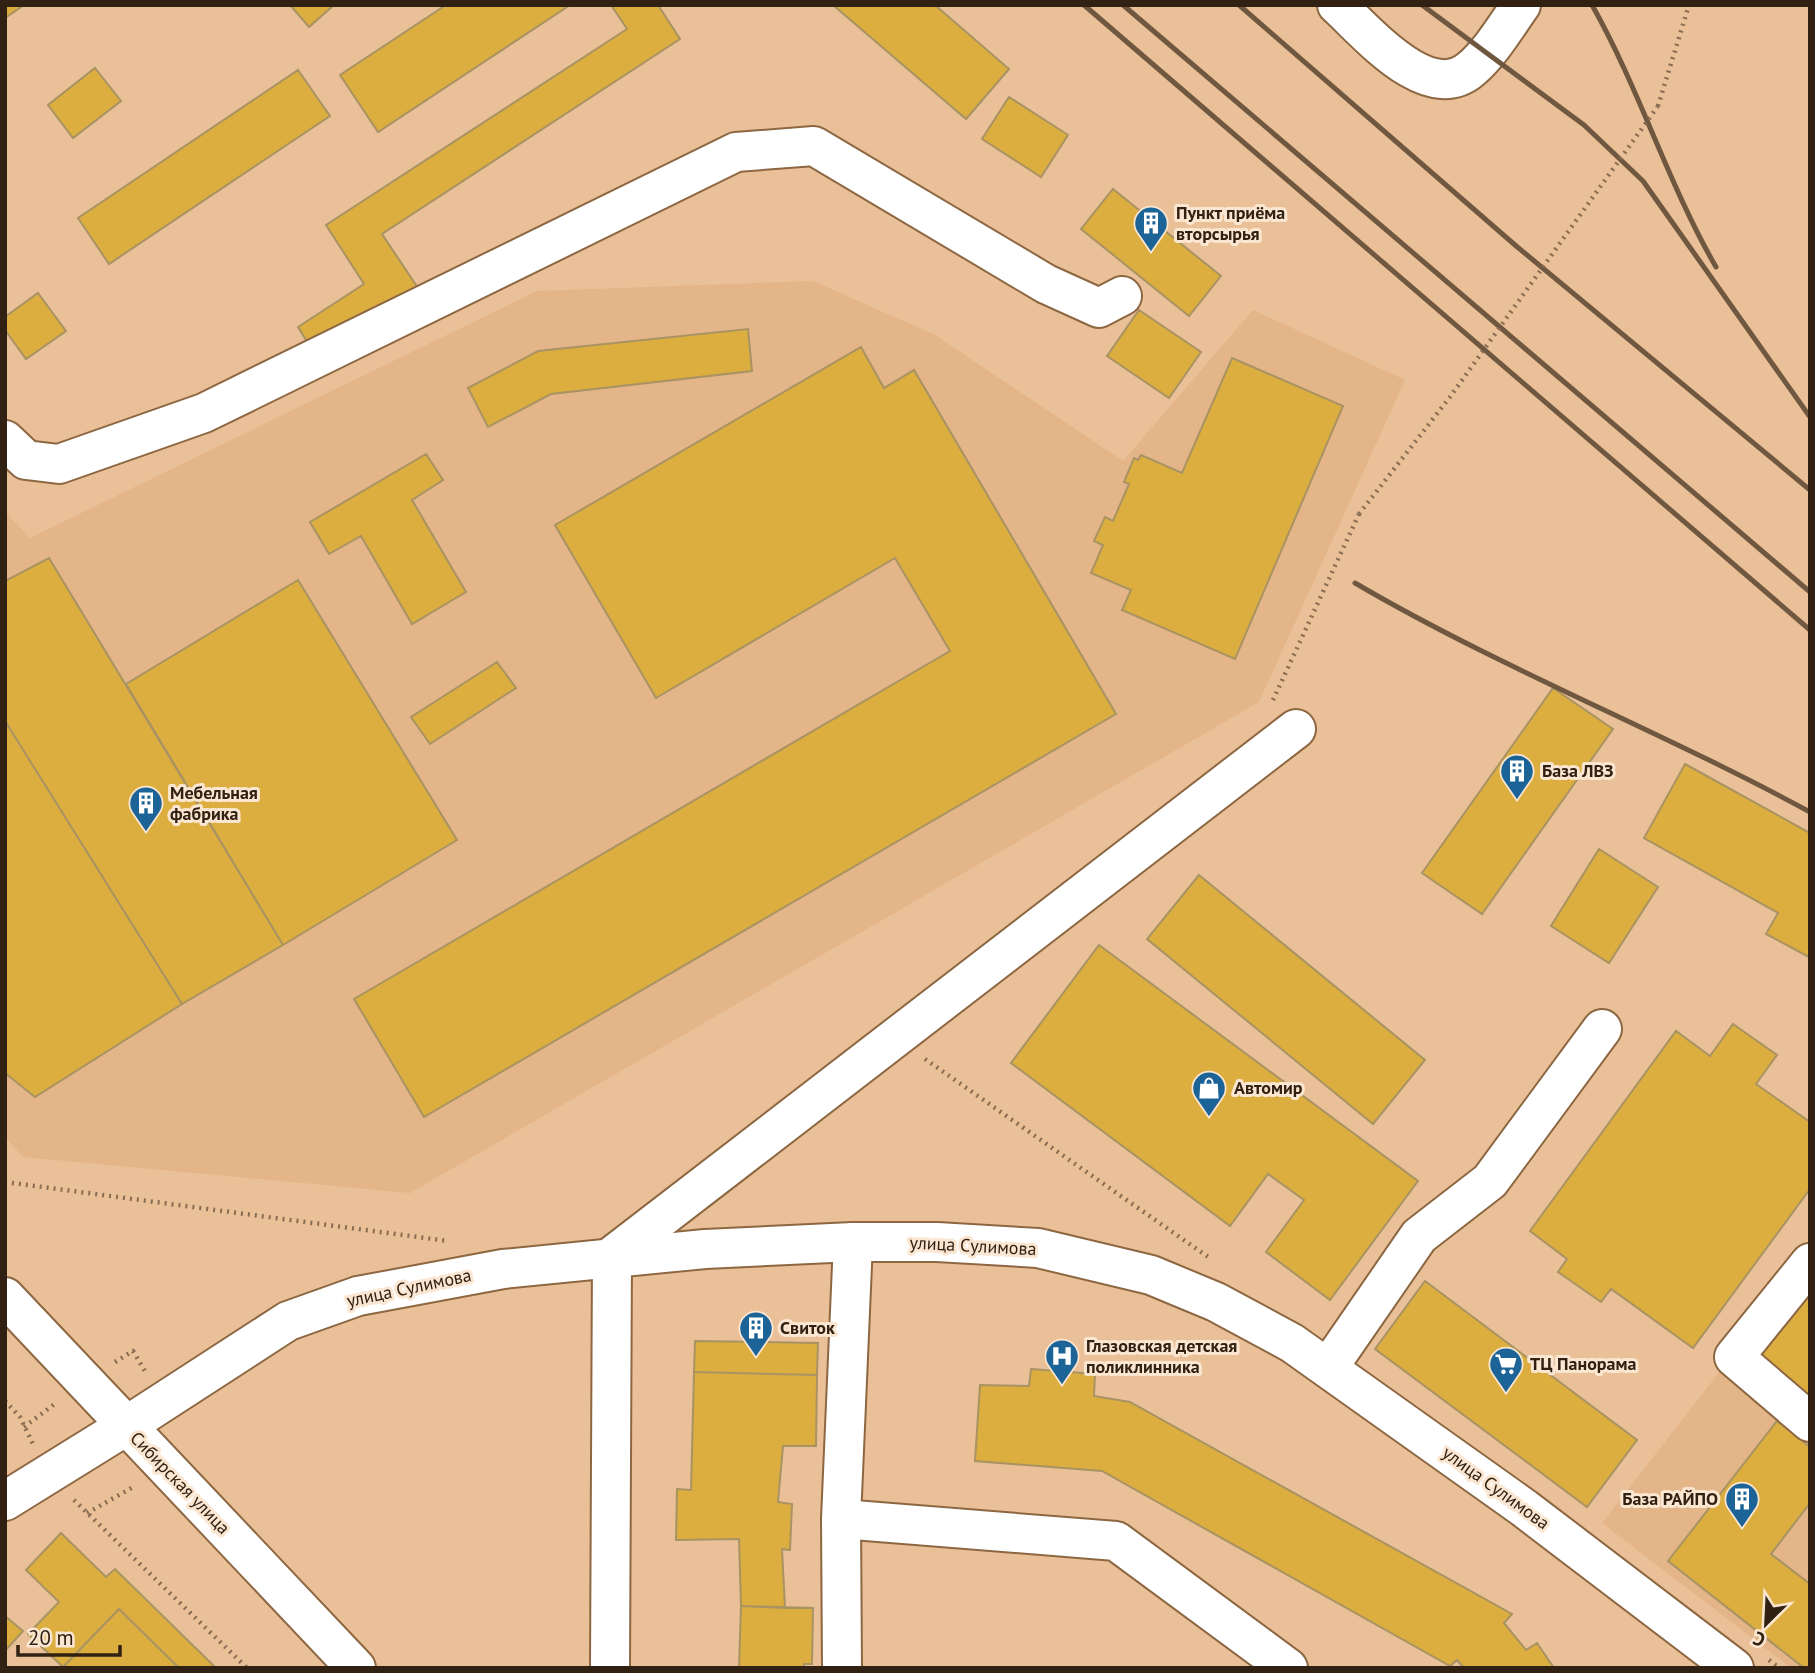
<svg xmlns="http://www.w3.org/2000/svg" width="1815" height="1673" viewBox="0 0 1815 1673" font-family="'PT Sans',sans-serif">
	<style>
		.built { fill: #e3b588 }
		.building { fill: #dcae40; stroke: #a99362; stroke-width: 2 }
		.lines { fill: none; stroke-linecap: round; stroke-linejoin: round }
		.minor-casing { stroke: #8c6742; stroke-width: 42 }
		.major-casing { stroke: #8c6742; stroke-width: 42 }
		.path { stroke: #896d52; stroke-width: 4.5; stroke-dasharray: 2 5; stroke-linecap: butt }
		.minor { stroke: #fff; stroke-width: 38 }
		.major { stroke: #fff; stroke-width: 38 }
		.rail { stroke: #705740; stroke-width: 5 }
		.path-bridge { stroke: #896d52; stroke-width: 4.5; stroke-dasharray: 2 5; stroke-linecap: butt }
		.labels { text-anchor: middle; stroke-width: 6; stroke-linejoin: round; paint-order: stroke }
		.poi-label { font-size: 18px; font-weight: bold; fill: #312112; stroke: #fbe6d1; text-anchor: start }
		.street-label { font-size: 18px; fill: #312112; stroke: #fbe6d1 }
	</style>
	<rect width="100%" height="100%" fill="#eac098"/>
	<!-- built -->
	<path class="built" d="M 813,281 L 935,335 L 1123,461 L 1253,310 L 1405,380 L 1259,702 L 410,1193 L 23,1157 L 5,1137 L 5,512 L 30,538 L 537,291 Z
		M 1810,1255 L 1810,1668 L 1791,1668 L 1602,1523 Z"/>
	<!-- building -->
	<path class="building" d="M 5,5 L 24,5 L 5,18 Z
		M 290,5 L 334,5 L 309,27 Z
		M 446,5 L 570,5 L 378,132 L 340,75 Z
		M 611,5 L 658,5 L 680,39 L 382,234 L 420,291 L 317,358 L 298,327 L 364,284 L 326,225 L 627,29 Z
		M 833,5 L 935,5 L 1009,69 L 966,119 Z
		M 95,68 L 121,101 L 73,138 L 48,105 Z
		M 298,70 L 330,116 L 109,264 L 78,218 Z
		M 1009,97 L 1068,135 L 1041,177 L 982,139 Z
		M 1113,189 L 1221,276 L 1189,316 L 1081,229 Z
		M 38,293 L 66,331 L 26,359 L 5,330 L 5,317 Z
		M 1139,310 L 1201,352 L 1169,398 L 1107,356 Z
		M 748,329 L 752,371 L 551,394 L 488,427 L 468,388 L 538,351 Z
		M 861,347 L 884,388 L 914,370 L 1116,714 L 424,1117 L 354,999 L 950,651 L 895,558 L 656,698 L 555,525 Z
		M 1232,358 L 1343,406 L 1235,659 L 1122,610 L 1131,590 L 1091,573 L 1103,545 L 1094,541 L 1105,517 L 1113,521 L 1129,484 L 1124,482 L 1134,458 L 1138,460 L 1141,455 L 1182,473 Z
		M 426,454 L 443,480 L 412,500 L 466,592 L 412,624 L 361,536 L 329,554 L 310,522 Z
		M 49,558 L 283,945 L 182,1004 L 5,721 L 5,581 Z
		M 298,580 L 457,840 L 283,945 L 126,684 Z
		M 497,662 L 516,688 L 430,744 L 411,717 Z
		M 1553,688 L 1613,729 L 1482,914 L 1422,873 Z
		M 5,721 L 182,1004 L 35,1097 L 5,1073 Z
		M 1685,764 L 1810,833 L 1809,957 L 1766,934 L 1778,913 L 1644,838 Z
		M 1599,849 L 1658,887 L 1609,963 L 1551,926 Z
		M 1199,875 L 1425,1060 L 1373,1124 L 1147,939 Z
		M 1099,945 L 1418,1181 L 1330,1300 L 1266,1252 L 1304,1200 L 1268,1174 L 1230,1226 L 1011,1063 Z
		M 1733,1024 L 1777,1055 L 1756,1084 L 1810,1122 L 1810,1189 L 1693,1348 L 1611,1289 L 1601,1302 L 1558,1272 L 1567,1259 L 1530,1231 L 1676,1031 L 1710,1056 Z
		M 1425,1281 L 1637,1440 L 1587,1507 L 1375,1349 Z
		M 1810,1285 L 1810,1404 L 1751,1355 Z
		M 695,1341 L 818,1343 L 817,1375 L 694,1372 Z
		M 1031,1369 L 1095,1374 L 1094,1396 L 1130,1402 L 1512,1614 L 1504,1623 L 1526,1650 L 1537,1643 L 1554,1668 L 1464,1668 L 1457,1660 L 1450,1666 L 1102,1471 L 975,1461 L 980,1385 L 1029,1386 Z
		M 694,1372 L 817,1375 L 816,1446 L 783,1446 L 778,1502 L 792,1504 L 790,1550 L 782,1549 L 785,1608 L 741,1606 L 739,1539 L 676,1540 L 677,1489 L 691,1490 Z
		M 1777,1421 L 1810,1447 L 1810,1503 L 1771,1554 L 1810,1584 L 1810,1668 L 1804,1668 L 1668,1561 Z
		M 61,1533 L 106,1577 L 115,1569 L 216,1668 L 179,1668 L 119,1609 L 63,1667 L 28,1634 L 59,1602 L 26,1570 Z
		M 741,1606 L 813,1608 L 812,1664 L 804,1664 L 804,1668 L 739,1668 Z
		M 119,1609 L 179,1668 L 67,1668 L 65,1665 Z
		M 5,1616 L 23,1631 L 5,1651 Z"/>
	<g class="lines">
		<!-- minor casing -->
		<g class="minor-casing">
			<path id="minor" d="M 1337,5 C 1367,32 1428,106 1471,69 C 1491,52 1506,26 1521,5
				M 5,440 L 26,460 L 59,464 L 204,413 L 736,152 L 814,146 L 1046,284 L 1099,308 L 1122,296
				M 1810,1263 L 1734,1357 L 1810,1422
				M 1328,1368 L 1419,1236 L 1490,1181 L 1602,1029
				M 5,1501 L 126,1426
				M 841,1519 L 1116,1541 L 1288,1668
				M 610,1668 L 612,1256 L 1296,729
				M 842,1668 L 841,1519 L 853,1242"/>
		</g>
		<!-- major casing -->
		<g class="major-casing">
			<path id="major" d="M 5,1297 L 356,1668
				M 126,1426 L 288,1321 L 358,1296 L 503,1269 L 705,1249 L 853,1242 L 937,1242 L 1038,1248 L 1151,1275 L 1216,1302 L 1292,1343 L 1524,1508 L 1734,1668"/>
		</g>
		<!-- path -->
		<path class="path" d="M 1658,106 L 1689,5
			M 1273,700 L 1359,514
			M 925,1059 L 1211,1259
			M 5,1182 L 448,1241
			M 115,1362 L 133,1351 L 146,1373
			M 5,1401 L 20,1417 L 33,1444
			M 24,1427 L 56,1403
			M 74,1500 L 247,1668
			M 87,1513 L 135,1486
			M 1769,1660 L 1779,1668"/>
		<!-- minor -->
		<use href="#minor" class="minor"/>
		<!-- major -->
		<use href="#major" class="major"/>
		<!-- rail -->
		<path class="rail" d="M 1084,5 L 1810,630
			M 1123,5 L 1810,592
			M 1239,5 L 1515,245 L 1810,490
			M 1422,5 L 1584,125 L 1643,181 L 1810,417
			M 1592,5 C 1640,90 1668,184 1716,267
			M 1355,583 C 1502,669 1661,731 1810,812"/>
		<!-- path-bridge -->
		<path class="path-bridge" d="M 1359,514 L 1450,397 L 1658,106"/>
	</g>
	<!-- icons -->
	<defs>
		<g id="building-pin" transform="scale(1.75)"><path d="M0 17L-7.5 6A9.5 9.5 0 1 1 7.5 6Z" fill="#1c6397" stroke="#fbe6d1"/><path d="M-4-6H4V6H1V3H-1V6H-4ZM-2.5-4.3h1.7v1.8h-1.7ZM.8-4.3h1.7v1.8H.8ZM-2.5-1h1.7V.8h-1.7ZM.8-1h1.7V.8H.8Z" fill="#fff"/></g>
		<g id="shop-pin" transform="scale(1.75)"><path d="M0 17L-7.5 6A9.5 9.5 0 1 1 7.5 6Z" fill="#1c6397" stroke="#fbe6d1"/><path d="M-5-2.5h2.3a2.7 3.5 0 0 1 5.4 0H5L5.5 6h-11ZM-1.5-2.5h3a1.5 2.3 0 0 0-3 0Z" fill="#fff"/></g>
		<g id="hospital-pin" transform="scale(1.75)"><path d="M0 17L-7.5 6A9.5 9.5 0 1 1 7.5 6Z" fill="#1c6397" stroke="#fbe6d1"/><path d="M-5-5h3v3.5h4V-5h3V5h-3V1.5h-4V5h-3Z" fill="#fff"/></g>
		<g id="supermarket-pin" transform="scale(1.75)"><path d="M0 17L-7.5 6A9.5 9.5 0 1 1 7.5 6Z" fill="#1c6397" stroke="#fbe6d1"/><path d="M-6-5.5h2.5l.6 2H6L4.5 2H-2.5L-4.4-4H-6ZM-1.5 3.2a1.3 1.3 0 1 0 .1 0ZM3 3.2a1.3 1.3 0 1 0 .1 0Z" fill="#fff"/></g>
	</defs>
	<g fill-rule="evenodd">
		<use href="#building-pin" x="1151" y="223"/>
		<use href="#building-pin" x="1517" y="771"/>
		<use href="#building-pin" x="146" y="803"/>
		<use href="#shop-pin" x="1209" y="1088"/>
		<use href="#building-pin" x="756" y="1328"/>
		<use href="#hospital-pin" x="1062" y="1356"/>
		<use href="#supermarket-pin" x="1506" y="1364"/>
		<use href="#building-pin" x="1742" y="1499"/>
	</g>
	<g class="labels">
		<!-- poi labels -->
		<g class="poi-label">
			<text x="1176" y="219">Пункт приёма<tspan x="1176" dy="21">вторсырья</tspan></text>
			<text x="1542" y="777">База ЛВЗ</text>
			<text x="170" y="799">Мебельная<tspan x="170" dy="21">фабрика</tspan></text>
			<text x="1234" y="1094">Автомир</text>
			<text x="780" y="1334">Свиток</text>
			<text x="1086" y="1352">Глазовская детская<tspan x="1086" dy="21">поликлинника</tspan></text>
			<text x="1530" y="1370">ТЦ Панорама</text>
			<text x="1718" y="1505" text-anchor="end">База РАЙПО</text>
		</g>
		<!-- street labels -->
		<g class="street-label">
			<text transform="translate(973 1246) rotate(3)" y="6">улица Сулимова</text>
			<text transform="translate(409 1288) rotate(-12)" y="6">улица Сулимова</text>
			<text transform="translate(180 1483) rotate(46)" y="6">Сибирская улица</text>
			<text transform="translate(1496 1488) rotate(36)" y="6">улица Сулимова</text>
		</g>
	</g>
	<!-- border -->
	<rect width="1815" height="1673" fill="none" stroke="#312112" stroke-width="14"/>
	<!-- north arrow -->
	<g transform="translate(1766 1624) rotate(204)" stroke="#fbe6d1" stroke-width="5" paint-order="stroke">
	<path d="M0-5L12 26L0 18L-12 26Z" fill="#312112"/>
	<text y="-10" font-size="19" font-weight="bold" text-anchor="middle" fill="#312112">С</text>
	</g>
	<!-- scale -->
	<path d="M18 1645v10h102v-10" fill="none" stroke="#312112" stroke-width="3.5"/>
	<text x="28" y="1645" font-size="21" fill="#312112" stroke="#fbe6d1" stroke-width="5" paint-order="stroke">20 m</text>
</svg>
